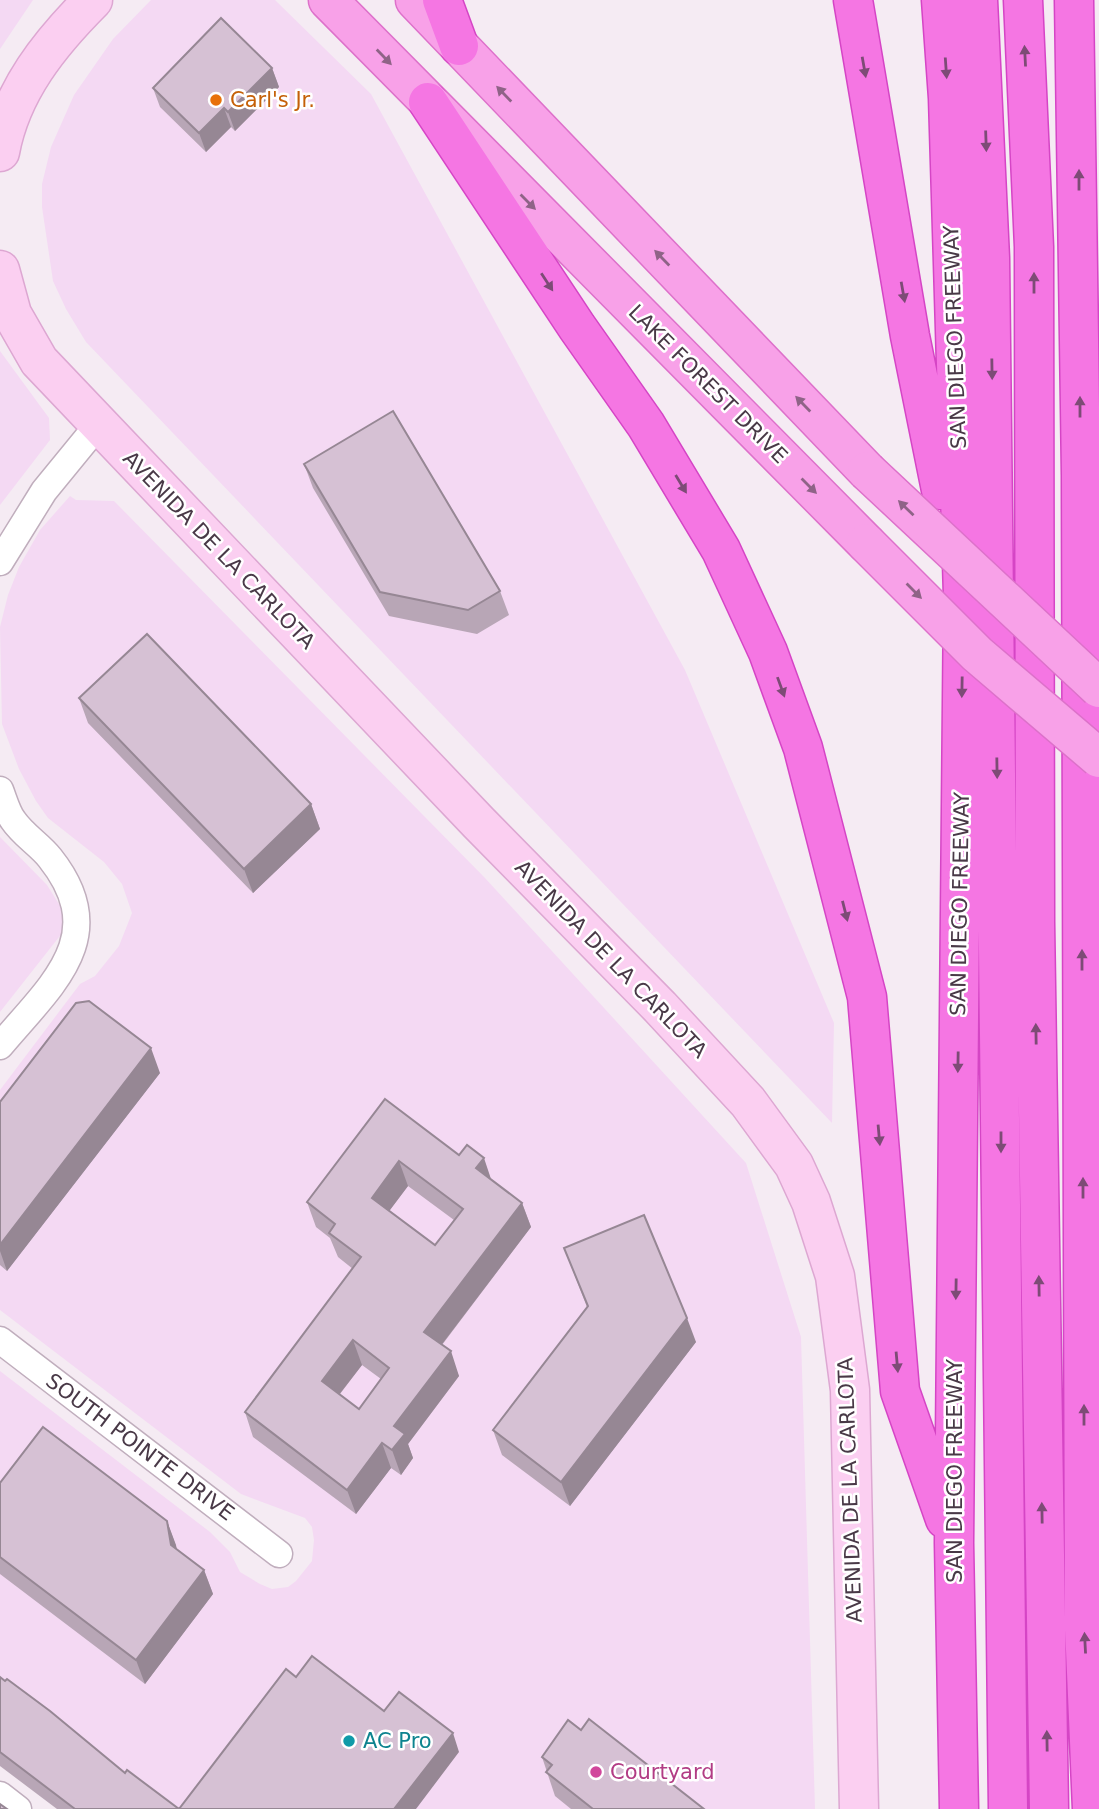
<svg xmlns="http://www.w3.org/2000/svg" width="1099" height="1809" viewBox="0 0 1099 1809" font-family="'DejaVu Sans',sans-serif">
	<style>
		.commercial { fill: #f4d9f3 }
		.lines { fill: none; stroke-linecap: round; stroke-linejoin: round }
		.minor-casing { stroke: #c0aebd; stroke-width: 29 }
		.secondary-casing { stroke: #dda7d2; stroke-width: 41 }
		.primary-casing { stroke: #dd71ca; stroke-width: 41 }
		.motorway-casing { stroke: #d545c5; stroke-width: 41 }
		.minor { stroke: #fff; stroke-width: 26 }
		.secondary { stroke: #fbcff1; stroke-width: 38 }
		.primary { stroke: #f8a1e8; stroke-width: 38 }
		.motorway { stroke: #f576e3; stroke-width: 38 }
		.primary-bridge-casing { stroke: #dd71ca; stroke-width: 41; stroke-linecap: butt }
		.primary-bridge { stroke: #f8a1e8; stroke-width: 38 }
		.wall { fill: #b8a6b6; fill-rule: evenodd }
		.shaded-wall { fill: #968794 }
		.building { fill: #d6c1d4; stroke: #968794; stroke-width: 2; fill-rule: evenodd }
		.oneway { fill: #7d4b76 }
		.oneway2 { fill: #8f6387 }
		.food-dot { fill: #e8710a; stroke: #fff; stroke-width: 2.5 }
		.culture-dot { fill: #0f9aa8; stroke: #fff; stroke-width: 2.5 }
		.hotel-dot { fill: #d1479c; stroke: #fff; stroke-width: 2.5 }
		.labels { text-anchor: middle; stroke-width: 5; stroke-linejoin: round; paint-order: stroke }
		.food-label { font-size: 21px; fill: #c56008; stroke: #fff; text-anchor: start }
		.street-label { font-size: 21px; fill: #493947; stroke: #fff }
		.culture-label { font-size: 21px; fill: #0d838f; stroke: #fff; text-anchor: start }
		.hotel-label { font-size: 21px; fill: #b23c85; stroke: #fff; text-anchor: start }
	</style>
	<rect width="100%" height="100%" fill="#f5ebf3"/>
	<!-- commercial -->
	<path class="commercial" d="M 0,0 L 33,0 L 0,49 Z
		M 151,0 L 275,0 L 371,94 L 685,670 L 834,1023 L 832,1123 L 86,342 L 66,309 L 53,281 L 42,207 L 42,184 L 51,147 L 74,95 L 113,39 Z
		M 0,351 L 49,418 L 50,440 L 0,505 Z
		M 70,496 L 76,500 L 114,501 L 485,878 L 746,1163 L 801,1337 L 815,1809 L 167,1809 L 0,1682 L 0,1371 L 210,1532 L 230,1552 L 240,1572 L 260,1584 L 272,1589 L 288,1587 L 296,1581 L 312,1561 L 314,1540 L 312,1527 L 305,1518 L 241,1494 L 0,1310 L 0,1090 L 80,984 L 95,976 L 119,946 L 132,913 L 122,884 L 104,862 L 48,818 L 36,801 L 19,769 L 2,724 L 0,627 L 8,595 L 19,567 L 40,530 Z
		M 0,837 L 47,885 L 64,912 L 63,932 L 0,1012 Z"/>
	<g class="lines">
		<!-- minor casing -->
		<g class="minor-casing">
			<path id="minor" d="M 0,562 L 44,491 L 98,425
				M 0,790 C 4,800 7,812 13,820 C 23,835 40,845 50,858 C 113,937 50,986 0,1046
				M 0,1340 L 279,1554
				M 0,1795 L 18,1809"/>
		</g>
		<!-- secondary casing -->
		<g class="secondary-casing">
			<path id="secondary" d="M 0,152 C 11,91 50,43 93,0
				M 0,270 L 12,314 L 39,361 L 479,823 L 660,1007 L 748,1102 L 794,1165 L 811,1202 L 835,1276 L 850,1390 L 859,1809"/>
		</g>
		<!-- primary casing -->
		<g class="primary-casing">
			<path id="primary" d="M 328,0 L 866,543
				M 415,0 L 867,471"/>
		</g>
		<!-- motorway casing -->
		<g class="motorway-casing">
			<path id="motorway" d="M 442,0 L 459,46
				M 853,0 L 910,336 L 941,490
				M 941,0 L 948,98 L 963,596 L 954,1543 L 959,1809
				M 978,0 L 990,258 L 1008,1809
				M 1023,0 L 1034,247 L 1035,922 L 1049,1809
				M 1074,0 L 1081,475 L 1084,1626 L 1092,1809
				M 428,102 L 577,327 L 646,425 L 721,550 L 768,652 L 803,748 L 867,997 L 900,1391 L 945,1519"/>
		</g>
		<!-- minor -->
		<use href="#minor" class="minor"/>
		<!-- secondary -->
		<use href="#secondary" class="secondary"/>
		<!-- primary -->
		<use href="#primary" class="primary"/>
		<!-- motorway -->
		<use href="#motorway" class="motorway"/>
		<!-- primary-bridge casing -->
		<g class="primary-bridge-casing">
			<path id="primary-bridge" d="M 867,471 L 1099,688
				M 866,543 L 977,654 L 1099,758"/>
		</g>
		<!-- primary-bridge -->
		<use href="#primary-bridge" class="primary-bridge"/>
	</g>
	<!-- wall -->
	<path class="wall" d="M 272,68 L 279,87 L 235,131 L 231,127 L 206,152 L 160,107 L 153,88 Z
		M 304,464 L 500,591 L 509,615 L 477,634 L 389,616 L 313,488 Z
		M 79,698 L 311,804 L 320,829 L 253,893 L 88,723 Z
		M 160,1073 L 7,1271 L 0,1265 L 0,1102 Z
		M 385,1099 L 522,1203 L 531,1227 L 442,1345 L 459,1376 L 408,1444 L 413,1458 L 401,1475 L 391,1468 L 356,1514 L 253,1437 L 245,1412 L 353,1269 L 338,1257 L 330,1238 L 316,1227 L 307,1202 ZM 408,1186 L 454,1220 L 435,1245 L 389,1211 ZM 362,1365 L 381,1379 L 359,1409 L 340,1394 Z
		M 564,1248 L 696,1342 L 570,1506 L 502,1455 L 493,1430 L 587,1307 Z
		M 0,1483 L 167,1521 L 177,1549 L 204,1570 L 213,1594 L 145,1684 L 0,1574 Z
		M 0,1677 L 125,1773 L 179,1809 L 57,1809 L 0,1766 Z
		M 581,1730 L 704,1809 L 571,1809 L 555,1796 L 542,1757 Z"/>
	<!-- shaded-wall -->
	<path class="shaded-wall" d="M 272,68 L 279,87 L 235,131 L 228,112 Z
		M 224,108 L 231,127 L 206,152 L 199,133 Z
		M 311,804 L 320,829 L 253,893 L 244,869 Z
		M 151,1048 L 160,1073 L 7,1271 L 0,1251 L 0,1245 Z
		M 484,1158 L 492,1182 L 476,1168 Z
		M 399,1161 L 408,1186 L 381,1222 L 372,1198 Z
		M 522,1203 L 531,1227 L 433,1356 L 424,1332 Z
		M 687,1318 L 696,1342 L 570,1506 L 561,1482 Z
		M 353,1340 L 362,1365 L 331,1405 L 322,1381 Z
		M 451,1351 L 459,1376 L 408,1444 L 413,1458 L 401,1475 L 392,1450 L 394,1426 Z
		M 382,1443 L 391,1468 L 356,1514 L 347,1490 Z
		M 167,1521 L 176,1545 L 180,1569 L 171,1545 Z
		M 204,1570 L 213,1594 L 145,1684 L 136,1660 Z
		M 453,1733 L 459,1752 L 416,1809 L 394,1809 Z"/>
	<!-- building -->
	<path class="building" d="M 221,18 L 272,68 L 228,112 L 224,108 L 199,133 L 153,88 Z
		M 393,411 L 500,591 L 468,610 L 380,592 L 304,464 Z
		M 147,634 L 311,804 L 244,869 L 79,698 Z
		M 89,1001 L 151,1048 L 0,1245 L 0,1102 L 76,1003 Z
		M 385,1099 L 459,1155 L 467,1145 L 484,1158 L 476,1168 L 522,1203 L 424,1332 L 451,1351 L 394,1426 L 405,1434 L 392,1450 L 382,1443 L 347,1490 L 245,1412 L 361,1257 L 329,1233 L 335,1224 L 307,1202 ZM 399,1161 L 463,1209 L 435,1245 L 372,1198 ZM 353,1340 L 389,1368 L 359,1409 L 322,1381 Z
		M 644,1215 L 687,1318 L 561,1482 L 493,1430 L 588,1306 L 564,1248 Z
		M 43,1427 L 167,1521 L 171,1545 L 204,1570 L 136,1660 L 0,1557 L 0,1483 Z
		M 312,1656 L 384,1711 L 399,1692 L 453,1733 L 394,1809 L 179,1809 L 286,1669 L 296,1677 Z
		M 0,1677 L 5,1681 L 7,1679 L 50,1711 L 125,1773 L 127,1770 L 179,1809 L 75,1809 L 0,1752 Z
		M 589,1719 L 704,1809 L 593,1809 L 546,1772 L 552,1765 L 542,1757 L 568,1720 L 581,1730 Z
		M 0,1804 L 7,1809 L 0,1809 Z"/>
	<!-- one-way arrows -->
	<defs><path id="oneway-solid" d="M-6-.8H1V-3.2L6.5 0L1 3.2V.8H-6Z" transform="scale(1.75)"/></defs>
	<g class="oneway">
		<use href="#oneway-solid" transform="translate(1025 56) rotate(-93)"/>
		<use href="#oneway-solid" transform="translate(864 67) rotate(80)"/>
		<use href="#oneway-solid" transform="translate(946 68) rotate(86)"/>
		<use href="#oneway-solid" transform="translate(986 141) rotate(88)"/>
		<use href="#oneway-solid" transform="translate(1079 180) rotate(-90)"/>
		<use href="#oneway-solid" transform="translate(547 282) rotate(57)"/>
		<use href="#oneway-solid" transform="translate(1034 283) rotate(-90)"/>
		<use href="#oneway-solid" transform="translate(903 292) rotate(80)"/>
		<use href="#oneway-solid" transform="translate(992 369) rotate(89)"/>
		<use href="#oneway-solid" transform="translate(1080 407) rotate(-90)"/>
		<use href="#oneway-solid" transform="translate(681 484) rotate(59)"/>
		<use href="#oneway-solid" transform="translate(781 687) rotate(70)"/>
		<use href="#oneway-solid" transform="translate(962 687) rotate(91)"/>
		<use href="#oneway-solid" transform="translate(997 768) rotate(89)"/>
		<use href="#oneway-solid" transform="translate(845 911) rotate(76)"/>
		<use href="#oneway-solid" transform="translate(1082 960) rotate(-90)"/>
		<use href="#oneway-solid" transform="translate(1036 1034) rotate(-91)"/>
		<use href="#oneway-solid" transform="translate(958 1062) rotate(91)"/>
		<use href="#oneway-solid" transform="translate(879 1135) rotate(85)"/>
		<use href="#oneway-solid" transform="translate(1001 1142) rotate(90)"/>
		<use href="#oneway-solid" transform="translate(1083 1188) rotate(-90)"/>
		<use href="#oneway-solid" transform="translate(1039 1286) rotate(-91)"/>
		<use href="#oneway-solid" transform="translate(956 1289) rotate(91)"/>
		<use href="#oneway-solid" transform="translate(897 1362) rotate(85)"/>
		<use href="#oneway-solid" transform="translate(1084 1415) rotate(-90)"/>
		<use href="#oneway-solid" transform="translate(1042 1513) rotate(-91)"/>
		<use href="#oneway-solid" transform="translate(1085 1643) rotate(-93)"/>
		<use href="#oneway-solid" transform="translate(1047 1741) rotate(-91)"/>
	</g>
	<g class="oneway2">
		<use href="#oneway-solid" transform="translate(384 57) rotate(46)"/>
		<use href="#oneway-solid" transform="translate(504 94) rotate(-134)"/>
		<use href="#oneway-solid" transform="translate(528 202) rotate(45)"/>
		<use href="#oneway-solid" transform="translate(662 258) rotate(-134)"/>
		<use href="#oneway-solid" transform="translate(803 404) rotate(-134)"/>
		<use href="#oneway-solid" transform="translate(809 486) rotate(45)"/>
		<use href="#oneway-solid" transform="translate(906 508) rotate(-136)"/>
		<use href="#oneway-solid" transform="translate(914 591) rotate(45)"/>
	</g>
	<!-- markers -->
	<circle class="food-dot" cx="216" cy="100" r="7"/>
	<circle class="culture-dot" cx="349" cy="1741" r="7"/>
	<circle class="hotel-dot" cx="596" cy="1772" r="7"/>
	<g class="labels">
		<!-- food labels -->
		<g class="food-label">
			<text x="230" y="107">Carl's Jr.</text>
		</g>
		<!-- street labels -->
		<g class="street-label">
			<text transform="translate(955 337) rotate(-92)" y="7">SAN DIEGO FREEWAY</text>
			<text transform="translate(708 384) rotate(45)" y="7">LAKE FOREST DRIVE</text>
			<text transform="translate(219 550) rotate(46)" y="7">AVENIDA DE LA CARLOTA</text>
			<text transform="translate(960 904) rotate(-89)" y="7">SAN DIEGO FREEWAY</text>
			<text transform="translate(611 959) rotate(46)" y="7">AVENIDA DE LA CARLOTA</text>
			<text transform="translate(140 1447) rotate(37)" y="7">SOUTH POINTE DRIVE</text>
			<text transform="translate(955 1471) rotate(-90)" y="7">SAN DIEGO FREEWAY</text>
			<text transform="translate(850 1490) rotate(-92)" y="7">AVENIDA DE LA CARLOTA</text>
		</g>
		<!-- culture labels -->
		<g class="culture-label">
			<text x="363" y="1748">AC Pro</text>
		</g>
		<!-- hotel labels -->
		<g class="hotel-label">
			<text x="610" y="1779">Courtyard</text>
		</g>
	</g>
</svg>
